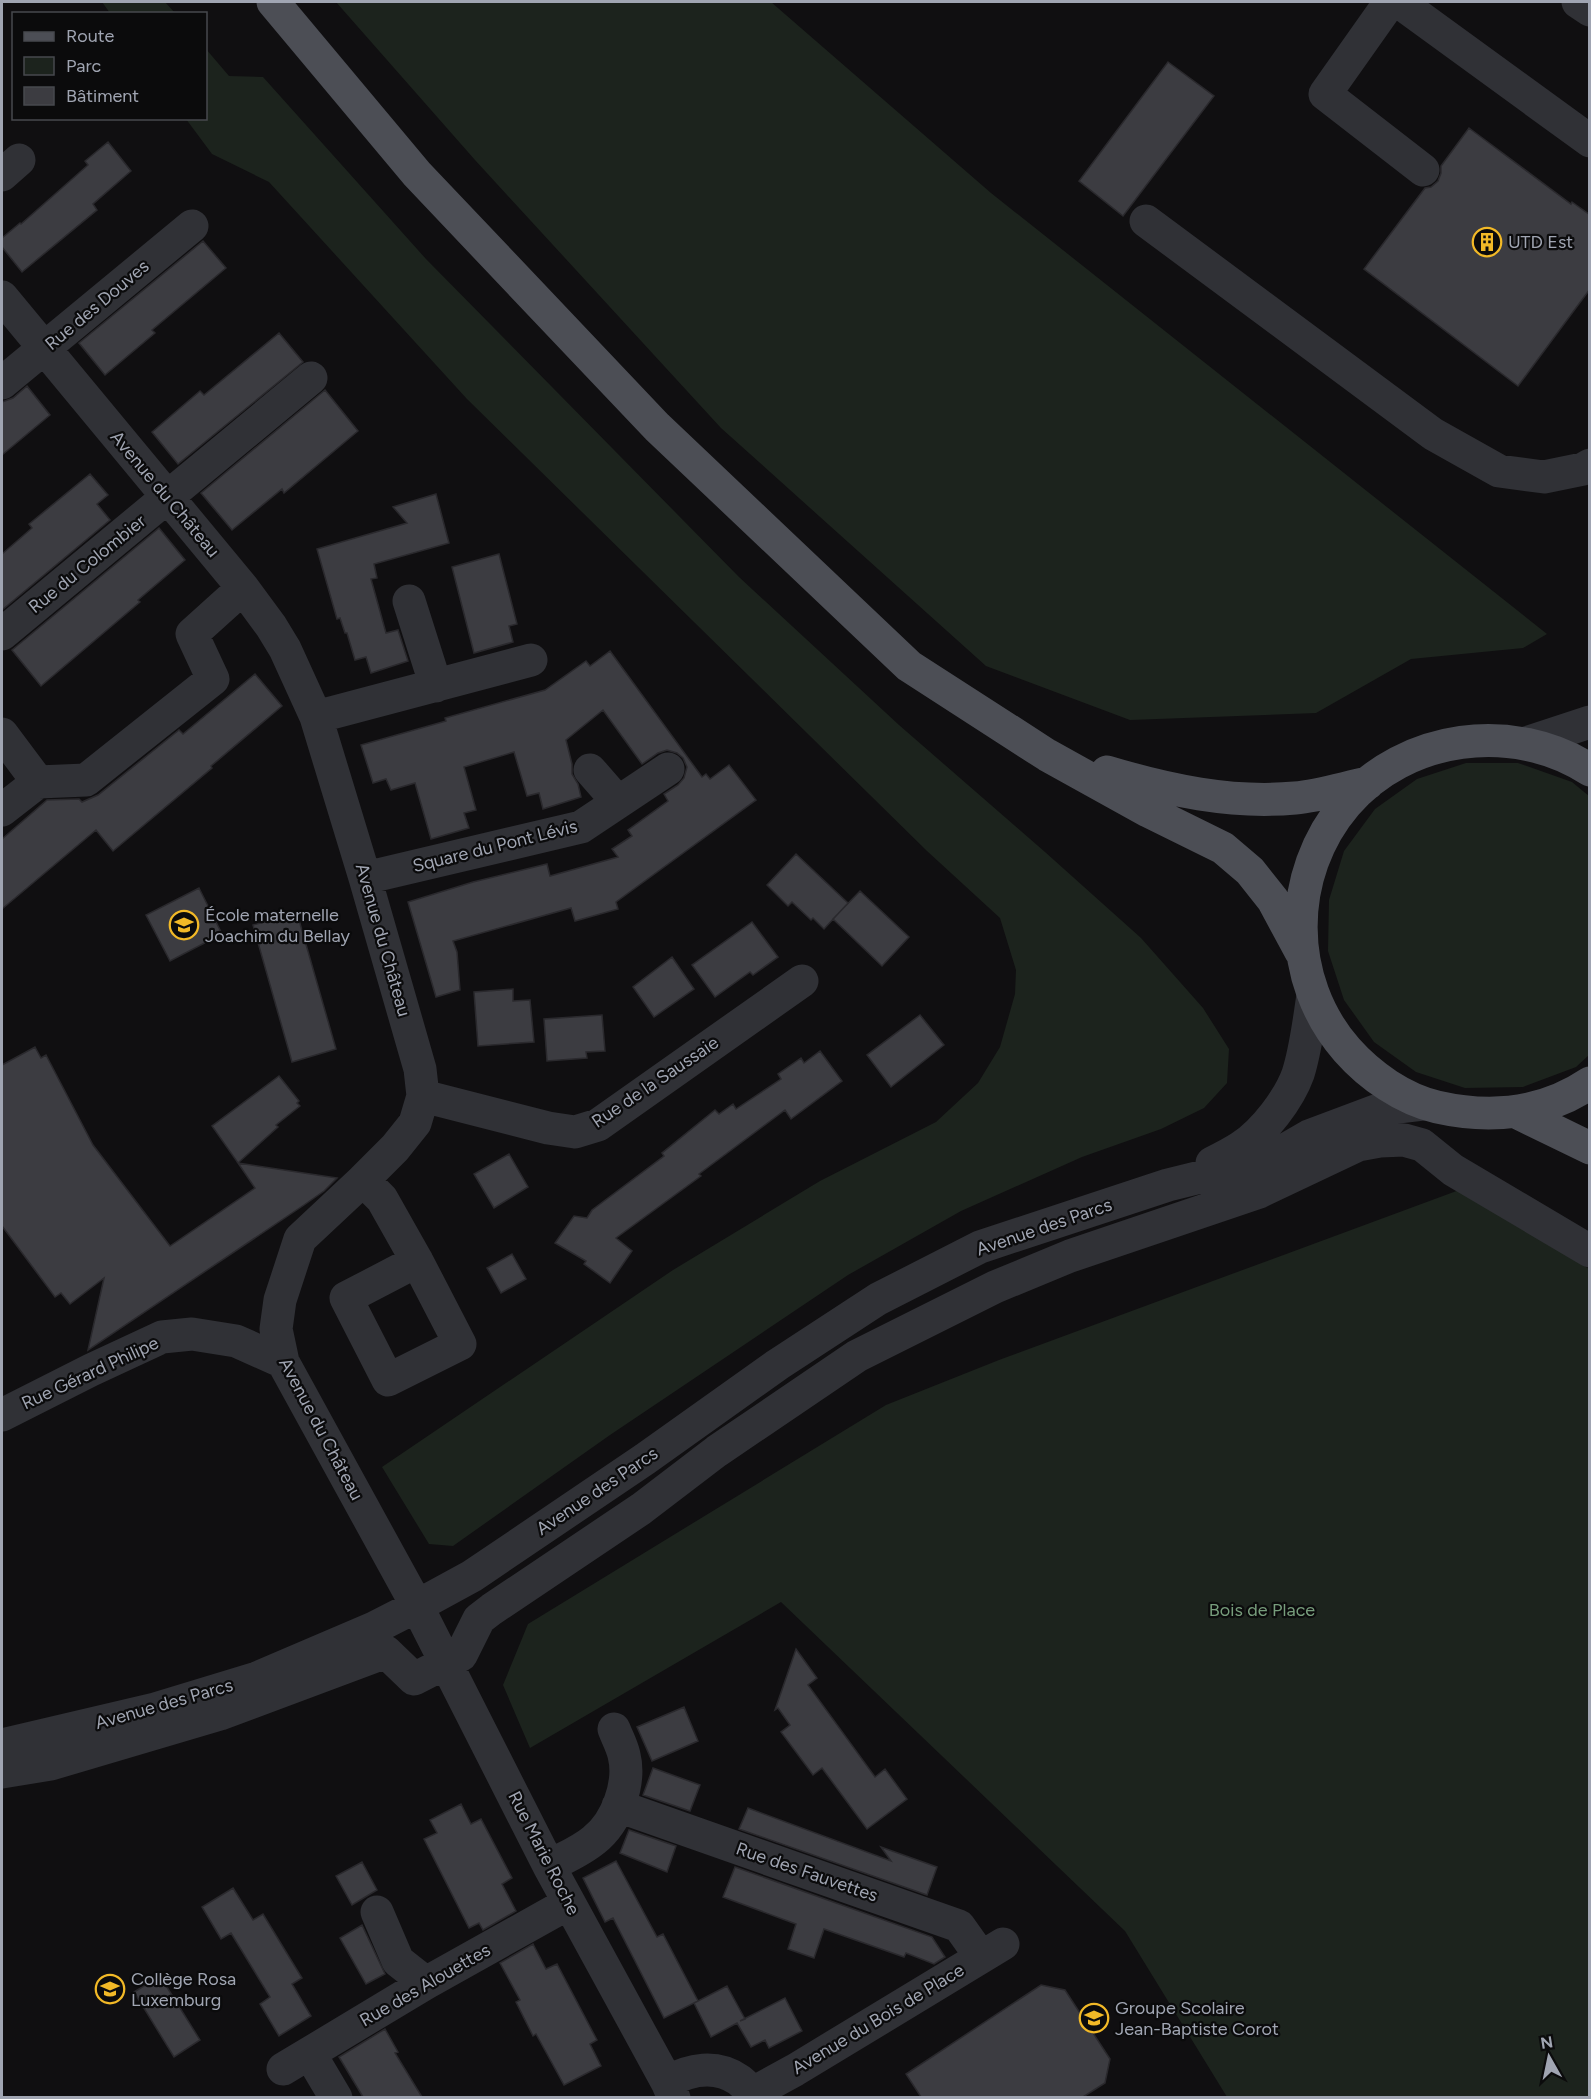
<svg xmlns="http://www.w3.org/2000/svg" width="1591" height="2099" viewBox="0 0 1591 2099" font-family="Figtree,sans-serif">
	<style>
		.green { fill: #1c231d }
		.building { fill: #3c3c41; stroke: #2a292d; stroke-width: 1.5 }
		.lines { fill: none; stroke-linecap: round; stroke-linejoin: round }
		.minor { stroke: #303136; stroke-width: 33 }
		.major { stroke: #4c4e55; stroke-width: 33 }
		.labels { text-anchor: middle; stroke-width: 4.5; stroke-linejoin: round; paint-order: stroke }
		.poi-label { font-size: 18px; fill: #a0a5b2; stroke: #0b0b0c; text-anchor: start }
		.street-label { font-size: 18px; fill: #a0a5b2; stroke: #0b0b0c }
		.park-label { font-size: 18px; fill: #779d7c; stroke: #0b0b0c }
	</style>
	<rect width="100%" height="100%" fill="#100f11"/>
	<!-- green -->
	<path class="green" d="M 102,2 L 165,2 L 175,13 L 110,13 Z
		M 336,2 L 771,2 L 991,193 L 1547,634 L 1523,648 L 1411,659 L 1316,713 L 1130,720 L 986,666 L 721,428 L 475,160 Z
		M 206,49 L 229,76 L 263,77 L 426,259 L 739,577 L 899,725 L 1045,852 L 1141,938 L 1203,1008 L 1229,1049 L 1227,1083 L 1204,1108 L 1161,1129 L 1082,1157 L 961,1211 L 848,1275 L 610,1435 L 453,1546 L 429,1544 L 382,1467 L 673,1270 L 820,1181 L 936,1122 L 978,1083 L 1000,1047 L 1015,994 L 1016,970 L 1000,918 L 927,851 L 467,399 L 269,182 L 212,154 L 186,119 L 206,118 Z
		M 1466,763 L 1518,763 L 1572,782 L 1589,796 L 1589,1055 L 1576,1067 L 1523,1087 L 1465,1088 L 1416,1072 L 1374,1042 L 1344,1000 L 1328,951 L 1329,900 L 1344,851 L 1375,809 L 1417,779 Z
		M 1470,1186 L 1589,1269 L 1589,2097 L 1227,2097 L 1125,1931 L 781,1602 L 530,1748 L 503,1685 L 528,1624 L 886,1405 L 999,1360 Z"/>
	<!-- building -->
	<path class="building" d="M 1168,62 L 1214,96 L 1123,216 L 1079,181 Z
		M 1469,128 L 1571,204 L 1572,202 L 1590,215 L 1590,289 L 1518,386 L 1364,269 L 1425,188 L 1431,187 L 1438,181 L 1441,173 L 1441,166 Z
		M 108,142 L 131,171 L 93,204 L 97,210 L 22,272 L 2,247 L 2,238 L 20,223 L 21,224 L 88,165 L 85,161 Z
		M 203,241 L 226,268 L 152,330 L 155,333 L 105,375 L 79,343 Z
		M 279,333 L 303,362 L 178,464 L 152,432 L 200,391 L 204,395 Z
		M 27,386 L 50,415 L 2,455 L 2,402 L 13,398 Z
		M 325,390 L 358,431 L 284,493 L 282,489 L 232,530 L 201,493 Z
		M 90,474 L 108,495 L 97,504 L 110,520 L 2,610 L 2,554 L 32,528 L 29,524 Z
		M 436,494 L 449,543 L 374,564 L 377,578 L 371,579 L 386,633 L 398,630 L 408,661 L 371,673 L 366,657 L 355,660 L 347,633 L 345,633 L 340,618 L 337,619 L 317,549 L 407,523 L 393,507 Z
		M 159,528 L 185,560 L 138,600 L 140,602 L 41,686 L 12,650 Z
		M 499,554 L 517,624 L 509,626 L 513,642 L 474,653 L 452,567 Z
		M 610,651 L 702,777 L 706,774 L 710,779 L 729,765 L 756,800 L 616,902 L 618,909 L 575,921 L 571,908 L 453,941 L 457,952 L 460,990 L 436,997 L 408,902 L 473,882 L 547,864 L 550,876 L 618,857 L 612,849 L 632,836 L 628,830 L 668,801 L 664,794 L 678,785 L 684,778 L 687,767 L 683,758 L 677,753 L 667,750 L 658,753 L 642,764 L 603,710 L 566,740 L 572,764 L 572,774 L 578,784 L 581,797 L 543,809 L 539,793 L 527,796 L 514,752 L 464,767 L 476,810 L 464,813 L 469,828 L 431,839 L 415,783 L 391,790 L 386,779 L 373,783 L 361,745 L 446,721 L 445,718 L 545,690 L 586,661 L 590,666 Z
		M 255,674 L 282,706 L 211,766 L 212,768 L 113,851 L 96,830 L 2,909 L 2,839 L 47,800 L 79,799 L 82,802 L 98,795 L 179,730 L 183,734 Z
		M 796,854 L 848,903 L 824,929 L 813,918 L 811,920 L 792,902 L 788,906 L 767,885 Z
		M 199,888 L 222,934 L 170,961 L 146,915 Z
		M 860,891 L 909,937 L 882,966 L 833,919 Z
		M 297,913 L 336,1049 L 292,1062 L 253,925 Z
		M 752,922 L 778,957 L 753,975 L 750,972 L 715,997 L 692,965 Z
		M 672,957 L 694,989 L 654,1017 L 633,987 Z
		M 513,989 L 513,1001 L 530,1000 L 534,1042 L 478,1046 L 474,992 Z
		M 602,1015 L 605,1051 L 586,1052 L 587,1058 L 547,1061 L 544,1019 Z
		M 920,1015 L 944,1045 L 891,1087 L 867,1055 Z
		M 35,1047 L 41,1058 L 46,1055 L 93,1145 L 170,1246 L 255,1188 L 238,1163 L 337,1178 L 324,1191 L 304,1205 L 88,1350 L 104,1278 L 70,1304 L 61,1293 L 55,1297 L 2,1226 L 2,1065 Z
		M 820,1051 L 842,1081 L 791,1119 L 785,1110 L 699,1174 L 701,1176 L 616,1238 L 632,1251 L 610,1283 L 584,1264 L 586,1261 L 555,1243 L 574,1216 L 587,1218 L 592,1210 L 664,1156 L 662,1153 L 715,1110 L 719,1114 L 733,1104 L 736,1109 L 781,1079 L 778,1074 L 801,1058 L 804,1063 Z
		M 279,1076 L 299,1101 L 297,1103 L 300,1106 L 276,1125 L 278,1127 L 238,1163 L 212,1126 Z
		M 509,1154 L 528,1187 L 494,1208 L 474,1174 Z
		M 512,1254 L 526,1279 L 501,1293 L 487,1268 Z
		M 796,1649 L 817,1678 L 808,1685 L 875,1777 L 885,1769 L 907,1799 L 867,1829 L 822,1768 L 813,1775 L 781,1732 L 790,1725 L 778,1708 L 775,1710 Z
		M 684,1707 L 698,1741 L 652,1761 L 637,1727 Z
		M 653,1768 L 700,1785 L 690,1811 L 643,1795 Z
		M 461,1804 L 471,1824 L 481,1819 L 512,1878 L 502,1884 L 516,1911 L 483,1930 L 479,1923 L 469,1928 L 424,1839 L 437,1833 L 430,1820 Z
		M 748,1808 L 891,1861 L 881,1847 L 937,1867 L 927,1895 L 739,1829 Z
		M 629,1830 L 676,1846 L 667,1872 L 620,1853 Z
		M 616,1861 L 657,1937 L 663,1934 L 698,2001 L 664,2018 L 613,1918 L 605,1922 L 583,1878 Z
		M 362,1862 L 377,1890 L 352,1905 L 336,1876 Z
		M 735,1867 L 932,1937 L 945,1957 L 934,1964 L 906,1953 L 904,1957 L 824,1929 L 814,1958 L 788,1949 L 796,1924 L 723,1897 Z
		M 233,1888 L 253,1920 L 263,1914 L 302,1978 L 292,1984 L 311,2016 L 279,2036 L 260,2004 L 270,1997 L 231,1933 L 221,1939 L 202,1907 Z
		M 362,1925 L 385,1974 L 366,1984 L 340,1938 Z
		M 533,1944 L 546,1969 L 557,1964 L 597,2040 L 590,2044 L 601,2066 L 564,2085 L 536,2034 L 533,2036 L 516,2002 L 520,2000 L 500,1963 Z
		M 160,1976 L 200,2040 L 174,2057 L 134,1992 Z
		M 1041,1985 L 1065,1990 L 1110,2059 L 1105,2083 L 1083,2097 L 921,2097 L 906,2074 Z
		M 727,1986 L 745,2019 L 740,2021 L 785,1998 L 802,2031 L 769,2048 L 765,2040 L 751,2047 L 737,2023 L 711,2037 L 694,2003 Z
		M 385,2029 L 398,2052 L 395,2053 L 422,2097 L 363,2097 L 339,2057 Z"/>
	<g class="lines">
		<!-- minor -->
		<path class="minor" d="M 1390,2 L 1325,94 L 1423,170
			M 1399,2 L 1590,141
			M 1578,2 L 1590,10
			M 2,175 L 19,160
			M 1146,221 L 1433,434 L 1499,471 L 1544,477 L 1583,469 L 1590,465
			M 2,297 L 243,588 L 271,626 L 285,649 L 316,717 L 365,878 L 420,1069 L 423,1096 L 415,1123 L 395,1148 L 363,1180 L 300,1239 L 280,1300 L 276,1329 L 283,1362 L 417,1606 L 549,1866 L 667,2082 L 674,2098
			M 2,383 L 192,226
			M 409,601 L 436,686
			M 2,634 L 311,378
			M 316,717 L 531,660
			M 2,734 L 38,782
			M 1526,743 L 1590,722
			M 590,770 L 618,802
			M 2,810 L 38,782 L 86,780 L 213,679 L 192,634 L 243,588
			M 365,878 L 581,827 L 668,769
			M 423,1096 L 548,1128 L 575,1132 L 598,1125 L 802,981
			M 1212,1163 C 1222,1158 1232,1153 1241,1147 C 1264,1132 1289,1099 1298,1074 C 1306,1049 1309,1021 1313,995
			M 363,1180 L 382,1199 L 417,1261 L 460,1344 L 388,1380 L 346,1298 L 417,1261
			M 2,1415 L 91,1370 L 162,1337 L 192,1334 L 236,1341 L 283,1362
			M 2,1745 L 155,1709 L 257,1678 L 374,1628 L 417,1606 L 472,1576 L 645,1459 L 777,1365 L 878,1299 L 980,1247 L 1168,1185 L 1249,1165 L 1278,1154 L 1309,1136 L 1381,1109 L 1423,1104
			M 2,1772 L 51,1764 L 220,1714 L 386,1652 L 414,1679 L 461,1655 L 479,1619 L 492,1609 L 641,1509 L 717,1451 L 857,1356 L 995,1287 L 1070,1256 L 1259,1192 L 1358,1145 L 1380,1141 L 1404,1140 L 1422,1145 L 1453,1170 L 1590,1251
			M 618,1806 L 959,1926 L 981,1957
			M 549,1866 C 564,1858 581,1851 594,1840 C 617,1822 631,1783 624,1755 C 622,1746 617,1737 614,1729
			M 377,1912 L 398,1961 L 426,1983
			M 310,2054 L 336,2098
			M 283,2069 L 426,1983 L 569,1903
			M 667,2082 C 690,2069 716,2064 739,2080 C 745,2085 751,2090 754,2098
			M 753,2093 L 795,2070 L 1003,1944"/>
		<!-- major -->
		<path class="major" d="M 273,2 L 417,174 L 657,427 L 909,666 L 1047,755 L 1148,811 L 1223,848 L 1250,871 L 1273,900 L 1301,952
			M 1590,770 C 1513,720 1405,735 1346,804 C 1286,874 1286,981 1347,1050 C 1370,1076 1403,1099 1437,1107 C 1490,1119 1544,1114 1590,1083
			M 1107,772 C 1167,790 1231,804 1295,798 C 1319,796 1344,788 1368,783
			M 1516,1112 L 1590,1148"/>
	</g>
	<!-- icons -->
	<defs>
		<g id="building-ring" transform="scale(1.5)"><circle r="9.5" fill="#0b0b0c" stroke="#f2b927" stroke-width="1.5"/><path d="M-4-6H4V6H1V3H-1V6H-4ZM-2.5-4.3h1.7v1.8h-1.7ZM.8-4.3h1.7v1.8H.8ZM-2.5-1h1.7V.8h-1.7ZM.8-1h1.7V.8H.8Z" fill="#f2b927"/></g>
		<g id="school-ring" transform="scale(1.5)"><circle r="9.5" fill="#0b0b0c" stroke="#f2b927" stroke-width="1.5"/><path d="M0-5L7-2L0 1L-7-2ZM-4 1L0 2.5L4 1V4Q0 6-4 4Z" fill="#f2b927"/></g>
	</defs>
	<g fill-rule="evenodd">
		<use href="#building-ring" x="1487" y="242"/>
		<use href="#school-ring" x="184" y="925"/>
		<use href="#school-ring" x="110" y="1989"/>
		<use href="#school-ring" x="1094" y="2018"/>
	</g>
	<g class="labels">
		<!-- poi labels -->
		<g class="poi-label">
			<text x="1508" y="248">UTD Est</text>
			<text x="205" y="921">École maternelle<tspan x="205" dy="21">Joachim du Bellay</tspan></text>
			<text x="131" y="1985">Collège Rosa<tspan x="131" dy="21">Luxemburg</tspan></text>
			<text x="1115" y="2014">Groupe Scolaire<tspan x="1115" dy="21">Jean-Baptiste Corot</tspan></text>
		</g>
		<!-- street labels -->
		<g class="street-label">
			<text transform="translate(97 305) rotate(-40)" y="6">Rue des Douves</text>
			<text transform="translate(165 494) rotate(50)" y="6">Avenue du Château</text>
			<text transform="translate(87 564) rotate(-39)" y="6">Rue du Colombier</text>
			<text transform="translate(495 846) rotate(-14)" y="6">Square du Pont Lévis</text>
			<text transform="translate(383 940) rotate(74)" y="6">Avenue du Château</text>
			<text transform="translate(655 1082) rotate(-34)" y="6">Rue de la Saussaie</text>
			<text transform="translate(1044 1227) rotate(-19)" y="6">Avenue des Parcs</text>
			<text transform="translate(90 1373) rotate(-25)" y="6">Rue Gérard Philipe</text>
			<text transform="translate(321 1429) rotate(62)" y="6">Avenue du Château</text>
			<text transform="translate(597 1491) rotate(-34)" y="6">Avenue des Parcs</text>
			<text transform="translate(164 1704) rotate(-16)" y="6">Avenue des Parcs</text>
			<text transform="translate(544 1853) rotate(63)" y="6">Rue Marie Roche</text>
			<text transform="translate(807 1872) rotate(19)" y="6">Rue des Fauvettes</text>
			<text transform="translate(425 1985) rotate(-30)" y="6">Rue des Alouettes</text>
			<text transform="translate(878 2019) rotate(-31)" y="6">Avenue du Bois de Place</text>
		</g>
		<!-- park labels -->
		<g class="park-label">
			<text x="1262" y="1616">Bois de Place</text>
		</g>
	</g>
	<!-- border -->
	<rect width="1591" height="2099" fill="none" stroke="#a0a5b2" stroke-width="6"/>
	<!-- legend -->
	<rect x="12" y="12" width="195" height="108" fill="#0b0b0c" stroke="#47494e" stroke-width="1.5"/>
	<rect x="24" y="32" width="30" height="9" fill="#4c4e55" stroke="#47494e" stroke-width="1.5"/>
	<text x="66" y="42" font-size="18" fill="#a0a5b2">Route</text>
	<rect x="24" y="57" width="30" height="18" fill="#1c231d" stroke="#47494e" stroke-width="1.5"/>
	<text x="66" y="72" font-size="18" fill="#a0a5b2">Parc</text>
	<rect x="24" y="87" width="30" height="18" fill="#3c3c41" stroke="#47494e" stroke-width="1.5"/>
	<text x="66" y="102" font-size="18" fill="#a0a5b2">Bâtiment</text>
	<!-- north arrow -->
	<g transform="translate(1549 2057) rotate(351)" stroke="#0b0b0c" stroke-width="4.5" paint-order="stroke">
	<path d="M0-4.5L10 22L0 15L-10 22Z" fill="#a0a5b2"/>
	<text y="-9" font-size="16" font-weight="bold" text-anchor="middle" fill="#a0a5b2">N</text>
	</g>
</svg>
